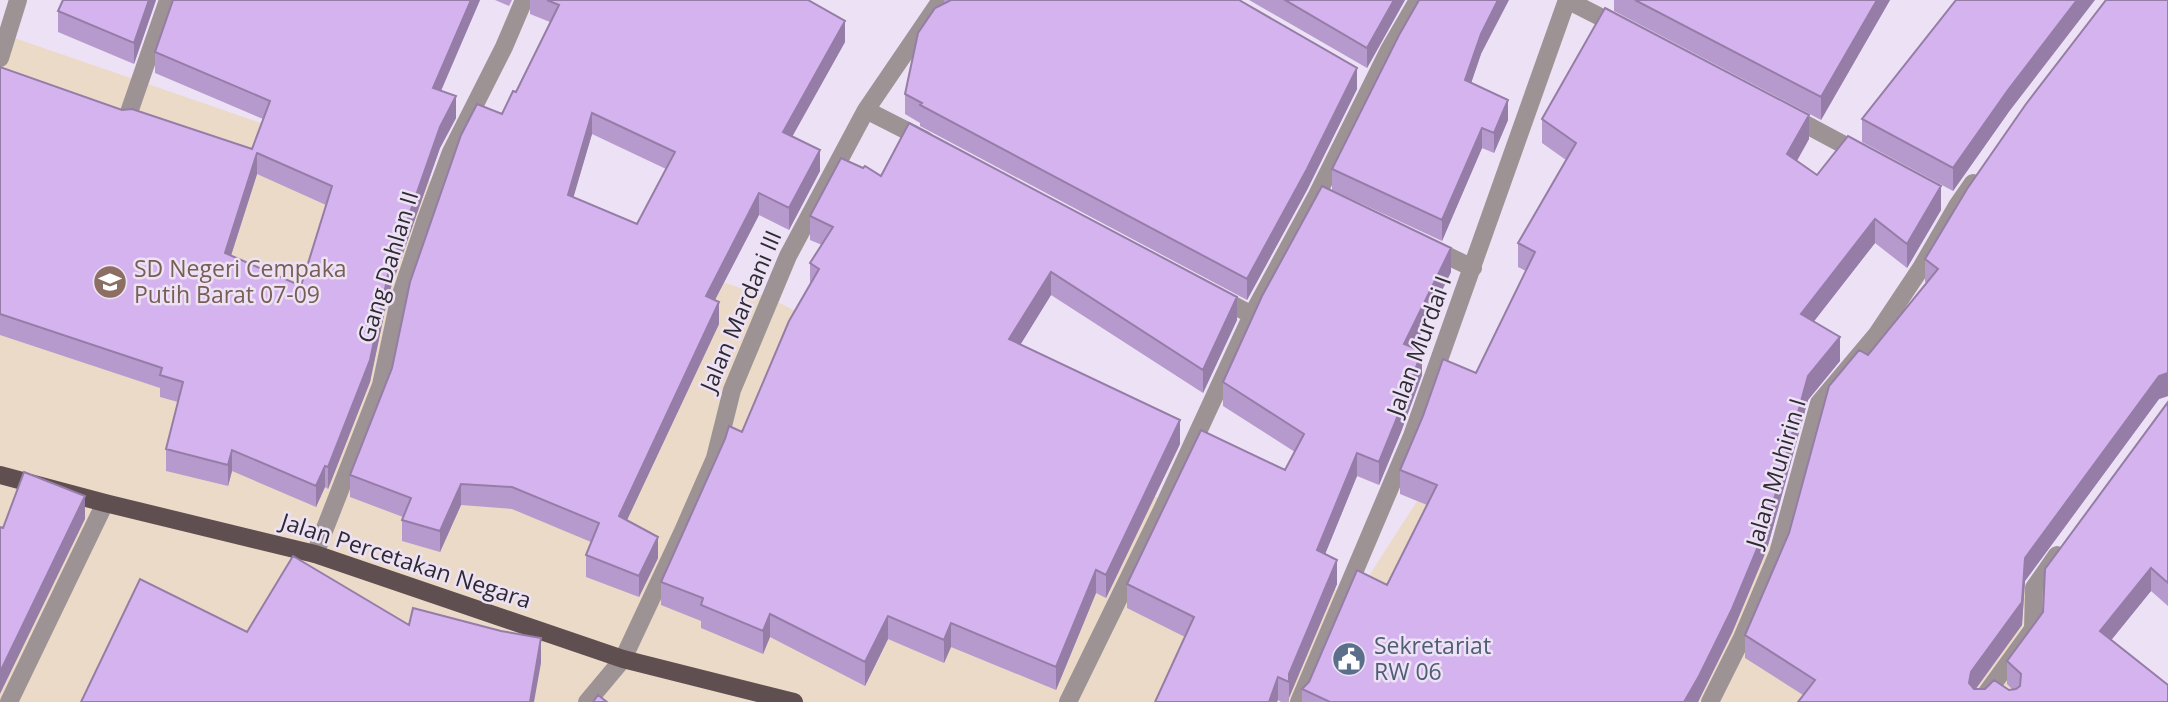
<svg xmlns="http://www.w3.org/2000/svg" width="2168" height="702" viewBox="0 0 2168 702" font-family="'Open Sans',sans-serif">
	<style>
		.commercial { fill: #ebdac8 }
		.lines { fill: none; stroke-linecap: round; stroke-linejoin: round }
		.minor { stroke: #9d9394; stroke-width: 18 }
		.major { stroke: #604f51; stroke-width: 18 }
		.wall { fill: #b79acd; fill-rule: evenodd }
		.shaded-wall { fill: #957da7 }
		.building { fill: #d5b3ee; stroke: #957da7; stroke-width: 2; fill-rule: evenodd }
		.labels { text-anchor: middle; stroke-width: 5; stroke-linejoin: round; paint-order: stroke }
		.street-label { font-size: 23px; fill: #2e2a31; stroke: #ede2f5 }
		.education-label { font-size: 23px; fill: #785e54; stroke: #ede2f5; text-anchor: start }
		.service-label { font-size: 23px; fill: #4e5e75; stroke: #ede2f5; text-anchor: start }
	</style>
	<rect width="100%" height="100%" fill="#ede2f5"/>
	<!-- commercial -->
	<path class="commercial" d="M 0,33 L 772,299 L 1354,599 L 1426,487 L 1701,634 L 1837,458 L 2057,604 L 2053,702 L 0,702 Z"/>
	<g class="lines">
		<!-- minor -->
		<path class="minor" d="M 1567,0 L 1620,27
			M 0,58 L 18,0
			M 866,110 L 925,140
			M 1790,116 L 1861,154
			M 115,118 L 126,121 L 168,0
			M 1317,195 L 1389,50 L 1418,0
			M 1431,248 L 1473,268
			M 1218,297 L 1252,315 L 1317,195 L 1336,204
			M 315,554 L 381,385 L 399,300 L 425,222 L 451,152 L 504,47 L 524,0
			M 9,702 L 105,503
			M 587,702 L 623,659 L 683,531 L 715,458 L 732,390 L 788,256 L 866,110 L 941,0
			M 1068,702 L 1161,512 L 1252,315
			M 1299,702 L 1412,436 L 1567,0
			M 1710,702 L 1742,638 L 1778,553 L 1819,403 L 1877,334 L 1921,268 L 1957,206 L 1973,183
			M 1980,702 L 2033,629 L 2034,588 L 2057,555"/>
		<!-- major -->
		<path class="major" d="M 0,475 L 105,503 L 315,554 L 623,659 L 794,702"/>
	</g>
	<!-- wall -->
	<path class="wall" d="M 63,0 L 156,0 L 134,64 L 58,32 L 58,11 Z
		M 173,0 L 480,0 L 441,91 L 456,118 L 440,148 L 388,296 L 370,382 L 328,489 L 325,487 L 316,507 L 232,471 L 228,486 L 166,471 L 166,449 L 178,402 L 160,397 L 160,388 L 0,335 L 0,67 L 122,110 L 252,149 L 263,119 L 155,73 L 155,52 ZM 257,174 L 326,205 L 301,286 L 231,256 Z
		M 495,0 L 512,0 L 509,6 Z
		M 530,0 L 808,0 L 845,42 L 792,137 L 820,171 L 789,230 L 759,215 L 715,300 L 719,324 L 627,520 L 658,558 L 639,597 L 586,577 L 586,555 L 591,542 L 512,509 L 461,505 L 440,552 L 402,541 L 402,520 L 403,517 L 350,497 L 350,475 L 502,114 L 516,92 L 550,22 L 530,14 ZM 592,134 L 666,169 L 637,224 L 573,197 Z
		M 944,0 L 1239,0 L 1357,89 L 1307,190 L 1247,300 L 920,126 L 920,123 L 905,114 L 905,94 L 944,4 Z
		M 1249,0 L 1405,0 L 1367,68 Z
		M 1614,0 L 1890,0 L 1821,120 L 1614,11 Z
		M 2168,0 L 2168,396 L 2159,399 L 2025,581 L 2022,625 L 1976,689 L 2013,690 L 2007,684 L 2007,661 L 2043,612 L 2168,402 L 2168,606 L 2151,591 L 2111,640 L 2168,702 L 1803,695 L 1745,658 L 1745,635 L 1868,355 L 1927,283 L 1925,282 L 1925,259 Z
		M 1481,54 L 1471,83 L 1508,120 L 1494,153 L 1482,148 L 1442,241 L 1332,190 L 1332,169 Z
		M 2008,113 L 1953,191 L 1862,142 L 1862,119 Z
		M 1542,119 L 1809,139 L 1797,161 L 1817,175 L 1941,210 L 1907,268 L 1875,243 L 1814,321 L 1840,361 L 1808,400 L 1767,549 L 1732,633 L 1698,702 L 1302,702 L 1302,689 L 1309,682 L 1387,585 L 1427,505 L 1400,494 L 1400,470 L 1476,373 L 1526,271 L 1518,267 L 1518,243 L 1566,160 L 1542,143 Z
		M 881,176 L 1237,320 L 1203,393 L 1051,295 L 1020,345 L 1180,444 L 1106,598 L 1096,593 L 1056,690 L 951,647 L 944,663 L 888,639 L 865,686 L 770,637 L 763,654 L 701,628 L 701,621 L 661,605 L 661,582 L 742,432 L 810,284 L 810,263 L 822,245 L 810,240 L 810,216 Z
		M 1451,272 L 1414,348 L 1422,375 L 1401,432 L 1379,485 L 1357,476 L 1325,554 L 1337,584 L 1289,697 L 1289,702 L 1281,702 L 1278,700 L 1185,637 L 1127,608 L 1127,584 L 1285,470 L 1295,452 L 1223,406 L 1223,382 Z"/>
	<!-- shaded-wall -->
	<path class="shaded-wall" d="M 149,0 L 156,0 L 134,64 L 134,43 Z
		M 471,0 L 480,0 L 433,109 L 433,88 Z
		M 1394,0 L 1405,0 L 1367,68 L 1367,48 Z
		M 1498,0 L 1509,0 L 1481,54 L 1465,101 L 1465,80 L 1481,34 Z
		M 1877,0 L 1890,0 L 1821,120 L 1821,97 Z
		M 2077,0 L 2095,0 L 2008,113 L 1953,191 L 1953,168 L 2008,90 Z
		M 845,21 L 845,42 L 783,153 L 783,132 Z
		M 1357,68 L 1357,89 L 1307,190 L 1247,300 L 1247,279 Z
		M 456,96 L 456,118 L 440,148 L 388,296 L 370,382 L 328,489 L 328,467 L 388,275 L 440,127 Z
		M 1508,100 L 1508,120 L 1494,153 L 1494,133 Z
		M 592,113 L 592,134 L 568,216 L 568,195 Z
		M 1809,115 L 1809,139 L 1787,178 L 1787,154 Z
		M 1482,128 L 1482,148 L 1442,241 L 1442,220 Z
		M 820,150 L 820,171 L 789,230 L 789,208 Z
		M 257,153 L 257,174 L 225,274 L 225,253 Z
		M 1941,186 L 1941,210 L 1907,268 L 1907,244 Z
		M 759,193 L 759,215 L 706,317 L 706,296 Z
		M 1875,219 L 1875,243 L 1801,338 L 1801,314 Z
		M 1451,248 L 1451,272 L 1404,367 L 1404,344 Z
		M 1051,272 L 1051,295 L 1009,363 L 1009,339 Z
		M 1237,297 L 1237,320 L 1203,393 L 1203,370 Z
		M 719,302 L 719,324 L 619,537 L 619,516 Z
		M 1840,337 L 1840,361 L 1808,400 L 1767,549 L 1732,633 L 1698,702 L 1684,702 L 1808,376 Z
		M 1422,351 L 1422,375 L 1401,432 L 1379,485 L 1379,462 Z
		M 2168,373 L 2168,396 L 2159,399 L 2025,581 L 2022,625 L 1971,695 L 1969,683 L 1971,672 L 2025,558 L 2159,376 Z
		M 1180,420 L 1180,444 L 1106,598 L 1106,575 Z
		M 232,450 L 232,471 L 228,486 L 228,465 Z
		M 1357,453 L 1357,476 L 1317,574 L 1317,550 Z
		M 325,466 L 325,487 L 316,507 L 316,486 Z
		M 461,484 L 461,505 L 440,552 L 440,531 Z
		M 85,496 L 85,519 L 0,694 L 0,672 Z
		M 658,537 L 658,558 L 639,597 L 639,576 Z
		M 1337,560 L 1337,584 L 1289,698 L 1289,674 Z
		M 2151,568 L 2151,591 L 2100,654 L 2100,631 Z
		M 1096,570 L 1096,593 L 1056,690 L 1056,667 Z
		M 770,614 L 770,637 L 763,654 L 763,631 Z
		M 888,616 L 888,639 L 865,686 L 865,662 Z
		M 951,623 L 951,647 L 944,663 L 944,640 Z
		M 541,638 L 541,663 L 534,702 L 530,702 Z
		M 1278,677 L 1278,700 L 1277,702 L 1269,702 Z"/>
	<!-- building -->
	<path class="building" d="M 63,0 L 149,0 L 134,43 L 58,11 Z
		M 173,0 L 471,0 L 433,88 L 456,96 L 440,127 L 388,275 L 370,360 L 328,467 L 325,466 L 316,486 L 232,450 L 228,465 L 166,449 L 183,382 L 160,375 L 162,368 L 0,314 L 0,67 L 122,110 L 132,109 L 252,149 L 270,101 L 155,52 ZM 257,153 L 332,186 L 301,286 L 225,253 Z
		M 547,0 L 808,0 L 845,21 L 783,132 L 820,150 L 789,208 L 759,193 L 706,296 L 719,302 L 619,516 L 658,537 L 639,576 L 586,555 L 599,523 L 512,487 L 461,484 L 440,531 L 402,520 L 411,498 L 350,475 L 392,368 L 410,282 L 461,135 L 477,104 L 502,114 L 513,91 L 516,92 L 559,5 ZM 592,113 L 675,152 L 637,224 L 568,195 Z
		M 951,0 L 1239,0 L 1357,68 L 1307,169 L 1247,279 L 920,105 L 922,103 L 905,94 L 918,33 L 935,8 Z
		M 1285,0 L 1394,0 L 1367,48 Z
		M 1419,0 L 1498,0 L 1481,34 L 1465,80 L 1508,100 L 1494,133 L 1482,128 L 1442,220 L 1332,169 L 1399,35 Z
		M 1635,0 L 1877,0 L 1821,97 Z
		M 1956,0 L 2077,0 L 2008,90 L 1953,168 L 1862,119 Z
		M 2106,0 L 2168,0 L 2168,373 L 2159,376 L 2025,558 L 2022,602 L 1971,672 L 1969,683 L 1974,689 L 1985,689 L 1994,680 L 2009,690 L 2016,689 L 2020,686 L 2021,674 L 2007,661 L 2043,612 L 2045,569 L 2168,402 L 2168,583 L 2151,568 L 2100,631 L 2168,685 L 2168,702 L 1798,702 L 1815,680 L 1745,635 L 1789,533 L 1829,386 L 1859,350 L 1868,355 L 1938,269 L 1925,259 L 1967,189 L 2026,104 Z
		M 1605,8 L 1809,115 L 1787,154 L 1817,175 L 1848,136 L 1941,186 L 1907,244 L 1875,219 L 1801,314 L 1840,337 L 1808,376 L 1767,525 L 1732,609 L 1699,676 L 1684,702 L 1330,702 L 1302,689 L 1309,682 L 1357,570 L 1387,585 L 1437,485 L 1400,470 L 1423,416 L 1443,359 L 1476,373 L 1535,252 L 1518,243 L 1576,143 L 1542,119 Z
		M 909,123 L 1237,297 L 1203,370 L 1051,272 L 1009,339 L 1180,420 L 1106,575 L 1096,570 L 1056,667 L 951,623 L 944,640 L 888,616 L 865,662 L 770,614 L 763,631 L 701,605 L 703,598 L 661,582 L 725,439 L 729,426 L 742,432 L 789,321 L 819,269 L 810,263 L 833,227 L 810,216 L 841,158 L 863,168 L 865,166 L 881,176 Z
		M 1322,186 L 1451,248 L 1404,344 L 1422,351 L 1401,408 L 1379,462 L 1357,453 L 1317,550 L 1337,560 L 1289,674 L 1289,682 L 1278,677 L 1269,702 L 1155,702 L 1194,617 L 1127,584 L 1201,430 L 1285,470 L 1304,434 L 1223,382 L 1262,296 Z
		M 24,472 L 85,496 L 0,672 L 0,527 L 3,528 Z
		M 293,556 L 409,625 L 413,608 L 501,631 L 541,638 L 530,702 L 81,702 L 140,579 L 247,632 Z
		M 598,695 L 607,702 L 593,702 Z"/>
	<!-- icons -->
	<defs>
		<g id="school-disc" transform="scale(1.75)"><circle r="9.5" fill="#8d6e63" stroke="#ede2f5"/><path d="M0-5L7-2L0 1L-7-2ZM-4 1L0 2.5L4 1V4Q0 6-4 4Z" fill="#fff"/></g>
		<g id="civic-disc" transform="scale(1.75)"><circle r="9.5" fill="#5c6f8a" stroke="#ede2f5"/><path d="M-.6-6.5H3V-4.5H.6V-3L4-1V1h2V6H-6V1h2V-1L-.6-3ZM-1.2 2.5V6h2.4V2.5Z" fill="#fff"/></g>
	</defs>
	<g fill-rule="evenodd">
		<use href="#school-disc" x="110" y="282"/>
		<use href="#civic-disc" x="1349" y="659"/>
	</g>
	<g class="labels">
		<!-- street labels -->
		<g class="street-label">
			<text transform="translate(388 267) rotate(-73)" y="8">Gang Dahlan II</text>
			<text transform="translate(741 311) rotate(-67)" y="8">Jalan Mardani III</text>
			<text transform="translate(1419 346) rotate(-70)" y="8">Jalan Murdai I</text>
			<text transform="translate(1776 473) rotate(-73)" y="8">Jalan Muhirin I</text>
			<text transform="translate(406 561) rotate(18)" y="8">Jalan Percetakan Negara</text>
		</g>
		<!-- education labels -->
		<g class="education-label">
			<text x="134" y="277">SD Negeri Cempaka<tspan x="134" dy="26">Putih Barat 07-09</tspan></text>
		</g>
		<!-- service labels -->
		<g class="service-label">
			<text x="1374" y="654">Sekretariat<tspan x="1374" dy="26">RW 06</tspan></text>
		</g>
	</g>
</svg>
